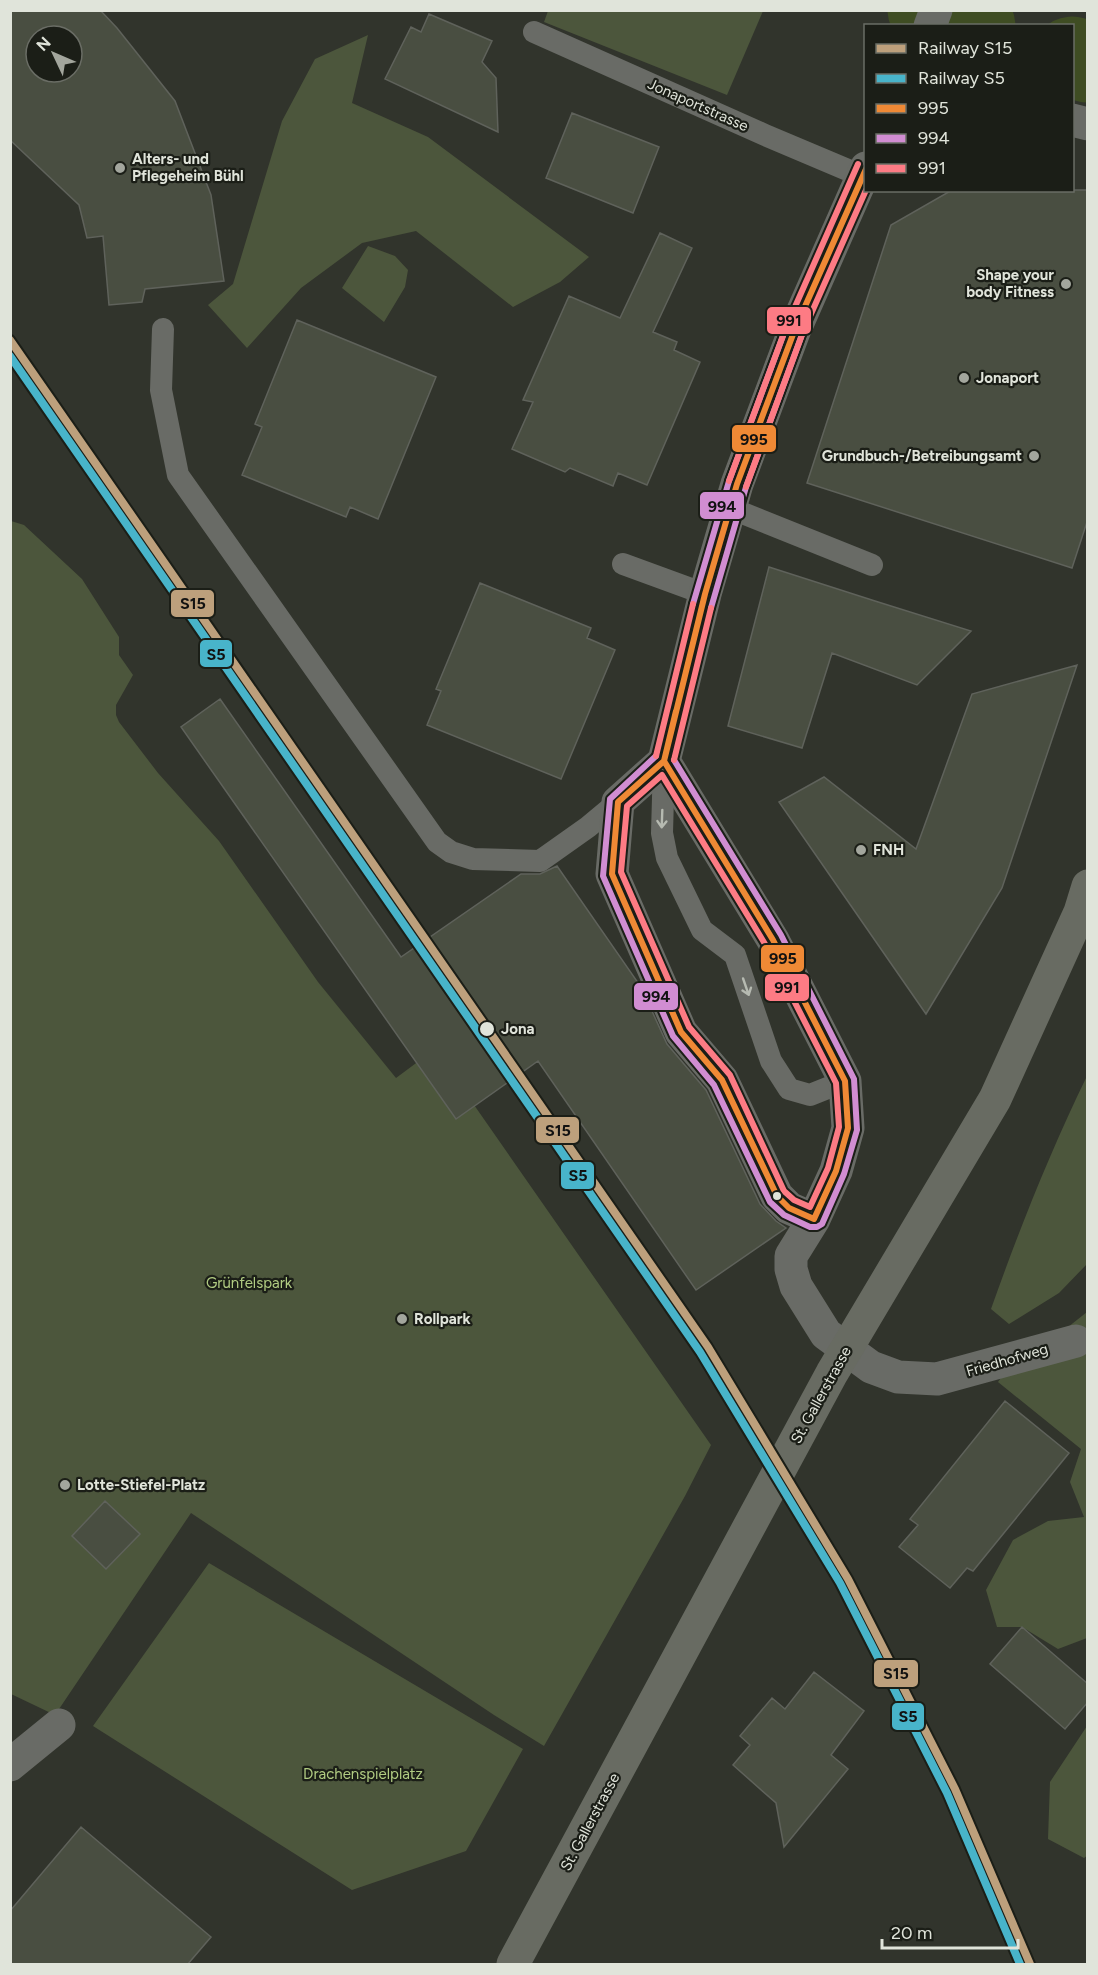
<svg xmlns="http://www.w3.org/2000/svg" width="1098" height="1975" viewBox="0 0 1098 1975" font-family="Figtree,sans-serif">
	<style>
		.green { fill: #4c563c }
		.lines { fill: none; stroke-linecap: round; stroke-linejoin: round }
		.river { stroke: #3f4d23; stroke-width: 81 }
		.building { fill: #494e41; stroke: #5f625b; stroke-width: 1.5; fill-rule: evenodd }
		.lane { stroke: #696b66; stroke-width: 22 }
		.street { stroke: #696b66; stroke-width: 33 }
		.primary { stroke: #686b62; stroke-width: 33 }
		.bus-1-casing { stroke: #1b1e17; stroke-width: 10 }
		.bus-2-casing { stroke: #1b1e17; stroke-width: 10 }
		.bus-3-casing { stroke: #1b1e17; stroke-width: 10 }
		.bus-1 { stroke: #ef8935; stroke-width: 6 }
		.bus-2 { stroke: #d18dd2; stroke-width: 6 }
		.bus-3 { stroke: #fd7b84; stroke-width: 6 }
		.rail-1-casing { stroke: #1b1e17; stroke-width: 12 }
		.rail-2-casing { stroke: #1b1e17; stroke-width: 12 }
		.rail-1 { stroke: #bda07c; stroke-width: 8 }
		.rail-2 { stroke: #48b4ca; stroke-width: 8 }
		.oneway { stroke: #b6bab1 }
		.poi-dot { fill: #a3a69d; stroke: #1b1e17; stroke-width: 2 }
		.stop-dot { fill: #e0e4da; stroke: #1b1e17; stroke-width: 2 }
		.labels { text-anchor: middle; stroke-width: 4.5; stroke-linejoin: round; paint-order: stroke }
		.street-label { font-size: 15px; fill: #e0e4da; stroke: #1b1e17 }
		.poi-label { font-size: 15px; font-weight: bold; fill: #e0e4da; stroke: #1b1e17; text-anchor: start }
		.stop-label { font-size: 15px; font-weight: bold; fill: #e0e4da; stroke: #1b1e17; text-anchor: start }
		.park-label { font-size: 15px; fill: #b1cc82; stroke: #1b1e17 }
		.line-badge { stroke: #1b1e17; stroke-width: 2 }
		.pale-badge-label { font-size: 16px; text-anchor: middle; font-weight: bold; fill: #111 }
	</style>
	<rect width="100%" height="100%" fill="#31342c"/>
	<!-- green -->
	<path class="green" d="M 548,11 L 763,10 L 763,11 L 727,95 L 544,22 Z
		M 368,35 L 352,103 L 428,137 L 589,257 L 560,282 L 513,307 L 416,231 L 362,243 L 301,288 L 247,348 L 208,305 L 233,284 L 282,121 L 315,59 Z
		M 368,246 L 395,256 L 408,270 L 405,287 L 384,322 L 342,288 Z
		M 11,521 L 24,525 L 82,579 L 119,637 L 119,655 L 133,675 L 116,705 L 116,715 L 119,722 L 158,773 L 219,841 L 318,982 L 396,1078 L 435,1049 L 711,1445 L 685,1496 L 544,1746 L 494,1715 L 191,1513 L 55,1715 L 11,1694 Z
		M 1087,1076 L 1087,1264 L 1059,1293 L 1009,1324 L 991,1309 C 1019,1230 1050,1152 1087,1076 Z
		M 1087,1312 L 1087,1638 L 1058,1649 L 1022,1627 L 997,1627 L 986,1590 L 1013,1540 L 1048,1521 L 1084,1517 L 1070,1482 L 1081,1449 L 998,1382 L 1029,1337 L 1063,1331 Z
		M 209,1563 L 523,1749 L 466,1851 L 352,1890 L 93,1726 Z
		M 1087,1726 L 1088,1855 L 1084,1858 L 1048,1839 L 1050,1782 Z"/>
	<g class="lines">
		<!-- river -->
		<path class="river" d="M 928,10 L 975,26
			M 1072,57 L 1088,62"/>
	</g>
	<!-- building -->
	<path class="building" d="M 10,10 L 100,10 L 117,28 L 175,101 L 211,195 L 224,281 L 145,289 L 142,302 L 109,305 L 103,236 L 87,238 L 79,205 L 10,140 ZM 36,36 L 72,36 L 72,72 L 36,72 Z
		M 429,14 L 492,41 L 482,62 L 496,78 L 498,132 L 385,79 L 411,27 L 421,32 Z
		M 572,113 L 659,147 L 633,213 L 546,178 Z
		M 952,190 L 1088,190 L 1088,519 L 1072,568 L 807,483 L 891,225 Z
		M 660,233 L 692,248 L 653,332 L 677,342 L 674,350 L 700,362 L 647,485 L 618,473 L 613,486 L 570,468 L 565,472 L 512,449 L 533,402 L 523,400 L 569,296 L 620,318 Z
		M 297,320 L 436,377 L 378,519 L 350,507 L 346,517 L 242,475 L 262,427 L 255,424 Z
		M 769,567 L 875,601 L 971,631 L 917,685 L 832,653 L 802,748 L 728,726 Z
		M 480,583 L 591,628 L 587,638 L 615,650 L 561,779 L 427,725 L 441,691 L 436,689 Z
		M 1077,665 L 1002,888 L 926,1014 L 779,802 L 824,777 L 916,849 L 972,694 Z
		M 220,699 L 401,957 L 521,874 L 540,874 L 557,866 L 641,987 L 667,1044 L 706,1090 L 760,1204 L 776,1221 L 786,1228 L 696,1290 L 538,1061 L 456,1119 L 181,727 Z
		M 1005,1401 L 1069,1453 L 973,1571 L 967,1568 L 950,1588 L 899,1547 L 918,1525 L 910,1519 Z
		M 105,1501 L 140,1534 L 106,1569 L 72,1536 Z
		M 1022,1627 L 1088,1684 L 1088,1702 L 1065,1729 L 990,1664 Z
		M 814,1672 L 864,1711 L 831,1755 L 848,1769 L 784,1847 L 776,1803 L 733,1765 L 750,1745 L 740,1736 L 772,1698 L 785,1709 Z
		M 81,1827 L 211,1937 L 187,1965 L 10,1965 L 10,1911 Z"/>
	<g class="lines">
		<!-- lane -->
		<path class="lane" d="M 534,32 L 765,135 L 862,176
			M 163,329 L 161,390 L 178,475 L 437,842 L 451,852 L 473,859 L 540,861 L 588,827 L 618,802
			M 730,508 L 872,565
			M 623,564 L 705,594
			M 664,762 L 662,833 L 667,858 L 702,930 L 735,955 L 771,1061 L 789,1089 L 810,1095 L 845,1081"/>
		<!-- street -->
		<path class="street" d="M 930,26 L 936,10
			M 1072,120 L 1088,124
			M 664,761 L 773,940 L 845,1081 L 848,1128 L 836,1171 L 814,1219 L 791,1256 L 791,1269 L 796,1286 L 826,1334 L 871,1367 L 898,1377 L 937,1379 L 1076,1341
			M 814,1219 L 789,1208 L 777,1196 L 722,1080 L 681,1032 L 612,874 L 618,802 L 664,761 L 705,594 L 737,484 L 795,329 L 866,168
			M 10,1765 L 59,1725"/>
		<!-- primary -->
		<path class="primary" d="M 513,1964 L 832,1373 L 995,1099 L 1080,912 L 1088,886"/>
		<!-- bus-1 casing -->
		<g class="bus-1-casing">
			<path id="bus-1" d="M 676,711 L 664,761 L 773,940 L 845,1081 L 848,1128 L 836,1171 L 814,1219
				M 814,1219 L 789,1208 L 777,1196 L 722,1080 L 681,1032 L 612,874 L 618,802 L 664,761 L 705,594 L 737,484 L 795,329 L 866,169"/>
		</g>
		<!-- bus-2 casing -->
		<g class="bus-2-casing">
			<path id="bus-2" d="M 693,604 L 729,481 L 787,325
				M 711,608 L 746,487 L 803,332
				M 656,756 L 610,799 L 603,876 L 673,1036 L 714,1085 L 770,1202 L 784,1215 L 810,1227 L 817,1227 L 822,1224 L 844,1174 L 857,1130 L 854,1079 L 781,935 L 674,760"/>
		</g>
		<!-- bus-3 casing -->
		<g class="bus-3-casing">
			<path id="bus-3" d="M 729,481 L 787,325 L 858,164
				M 746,487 L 803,332 L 866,190
				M 656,756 L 693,604
				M 674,760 L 711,608
				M 662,775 L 765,944 L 836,1083 L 839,1127 L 828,1168 L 810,1207 L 794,1200 L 784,1191 L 730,1075 L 689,1027 L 621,872 L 627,806 Z"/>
		</g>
		<!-- bus-1 -->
		<use href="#bus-1" class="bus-1"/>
		<!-- bus-2 -->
		<use href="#bus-2" class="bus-2"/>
		<!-- bus-3 -->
		<use href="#bus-3" class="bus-3"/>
		<!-- rail-1 casing -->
		<g class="rail-1-casing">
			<path id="rail-1" d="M 10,340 L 708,1347 L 848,1579 L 955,1789 L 1030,1964"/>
		</g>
		<!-- rail-2 casing -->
		<g class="rail-2-casing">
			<path id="rail-2" d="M 10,356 L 700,1352 L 840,1583 L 947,1793 L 1020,1964"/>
		</g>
		<!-- rail-1 -->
		<use href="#rail-1" class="rail-1"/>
		<!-- rail-2 -->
		<use href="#rail-2" class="rail-2"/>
	</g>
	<!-- one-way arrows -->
	<defs><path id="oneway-shaft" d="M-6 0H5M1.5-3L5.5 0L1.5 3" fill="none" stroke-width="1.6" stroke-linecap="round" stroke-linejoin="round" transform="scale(1.5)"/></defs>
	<g class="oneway">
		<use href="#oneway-shaft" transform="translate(662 819) rotate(92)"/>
		<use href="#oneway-shaft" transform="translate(746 987) rotate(71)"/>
	</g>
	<!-- markers -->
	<g class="poi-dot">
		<circle cx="120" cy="168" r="6"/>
		<circle cx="1066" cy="284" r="6"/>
		<circle cx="964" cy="378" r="6"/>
		<circle cx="1034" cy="456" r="6"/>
		<circle cx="861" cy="850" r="6"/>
		<circle cx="402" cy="1319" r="6"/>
		<circle cx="65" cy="1485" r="6"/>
	</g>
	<g class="stop-dot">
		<circle cx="487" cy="1029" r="8"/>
		<circle cx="777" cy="1196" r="5"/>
	</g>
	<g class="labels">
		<!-- street labels -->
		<g class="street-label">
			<text transform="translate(698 105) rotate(24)" y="5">Jonaportstrasse</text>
			<text transform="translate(1007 1360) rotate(-16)" y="5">Friedhofweg</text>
			<text transform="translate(821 1395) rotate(-61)" y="5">St. Gallerstrasse</text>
			<text transform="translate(590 1822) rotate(-62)" y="5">St. Gallerstrasse</text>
		</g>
		<!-- poi labels -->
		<g class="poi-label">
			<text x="132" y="164">Alters- und<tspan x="132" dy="17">Pflegeheim Bühl</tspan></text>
			<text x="1054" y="280" text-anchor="end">Shape your<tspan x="1054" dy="17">body Fitness</tspan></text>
			<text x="976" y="383">Jonaport</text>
			<text x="1022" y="461" text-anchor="end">Grundbuch-/Betreibungsamt</text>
			<text x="873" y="855">FNH</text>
			<text x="414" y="1324">Rollpark</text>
			<text x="77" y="1490">Lotte-Stiefel-Platz</text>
		</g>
		<!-- stop labels -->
		<g class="stop-label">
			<text x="501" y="1034">Jona</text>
		</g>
		<!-- park labels -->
		<g class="park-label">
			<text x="249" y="1288">Grünfelspark</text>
			<text x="363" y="1779">Drachenspielplatz</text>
		</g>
	</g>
	<g class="line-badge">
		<rect x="766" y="306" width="46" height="29" rx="6" fill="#fd7b84"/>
		<rect x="731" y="424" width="46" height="29" rx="6" fill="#ef8935"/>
		<rect x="699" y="491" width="46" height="29" rx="6" fill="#d18dd2"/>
		<rect x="170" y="589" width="45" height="29" rx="6" fill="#bda07c"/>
		<rect x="199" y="639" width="34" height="29" rx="6" fill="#48b4ca"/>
		<rect x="760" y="944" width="45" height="29" rx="6" fill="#ef8935"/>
		<rect x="764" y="973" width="46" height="29" rx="6" fill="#fd7b84"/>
		<rect x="633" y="982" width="46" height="29" rx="6" fill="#d18dd2"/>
		<rect x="535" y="1116" width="45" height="28" rx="6" fill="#bda07c"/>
		<rect x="560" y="1161" width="35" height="29" rx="6" fill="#48b4ca"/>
		<rect x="873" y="1659" width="46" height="29" rx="6" fill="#bda07c"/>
		<rect x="891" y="1702" width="34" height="29" rx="6" fill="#48b4ca"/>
	</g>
	<g class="pale-badge-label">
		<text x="789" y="326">991</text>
		<text x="754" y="445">995</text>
		<text x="722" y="512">994</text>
		<text x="193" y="609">S15</text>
		<text x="216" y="660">S5</text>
		<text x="783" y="964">995</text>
		<text x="787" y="993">991</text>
		<text x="656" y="1002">994</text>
		<text x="558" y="1136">S15</text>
		<text x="578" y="1181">S5</text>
		<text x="896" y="1679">S15</text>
		<text x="908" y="1722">S5</text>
	</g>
	<!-- border -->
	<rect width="1098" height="1975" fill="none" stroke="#e0e4da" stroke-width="24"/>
	<!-- legend -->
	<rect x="864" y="24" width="210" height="168" fill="#1b1e17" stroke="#6a6d65" stroke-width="1.5"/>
	<rect x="876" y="44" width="30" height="9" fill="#bda07c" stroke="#6a6d65" stroke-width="1.5"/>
	<text x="918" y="54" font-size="18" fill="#e0e4da">Railway S15</text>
	<rect x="876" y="74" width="30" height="9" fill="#48b4ca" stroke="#6a6d65" stroke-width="1.5"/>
	<text x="918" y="84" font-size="18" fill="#e0e4da">Railway S5</text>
	<rect x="876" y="104" width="30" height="9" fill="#ef8935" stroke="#6a6d65" stroke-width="1.5"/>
	<text x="918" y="114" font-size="18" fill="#e0e4da">995</text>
	<rect x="876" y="134" width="30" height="9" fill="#d18dd2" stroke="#6a6d65" stroke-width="1.5"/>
	<text x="918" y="144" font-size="18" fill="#e0e4da">994</text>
	<rect x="876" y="164" width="30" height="9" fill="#fd7b84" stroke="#6a6d65" stroke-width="1.5"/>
	<text x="918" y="174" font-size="18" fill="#e0e4da">991</text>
	<!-- north arrow -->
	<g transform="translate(54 54) rotate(314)"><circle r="28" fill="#1b1e17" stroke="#6a6d65" stroke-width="1.5"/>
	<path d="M0-4.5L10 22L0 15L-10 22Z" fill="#a3a69d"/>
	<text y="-9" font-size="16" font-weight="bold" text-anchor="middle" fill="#e0e4da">N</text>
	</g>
	<!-- scale -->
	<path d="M882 1939v9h136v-9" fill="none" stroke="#e0e4da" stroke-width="3"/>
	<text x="891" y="1939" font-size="18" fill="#e0e4da" stroke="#1b1e17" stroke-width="4.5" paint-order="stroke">20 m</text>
</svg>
